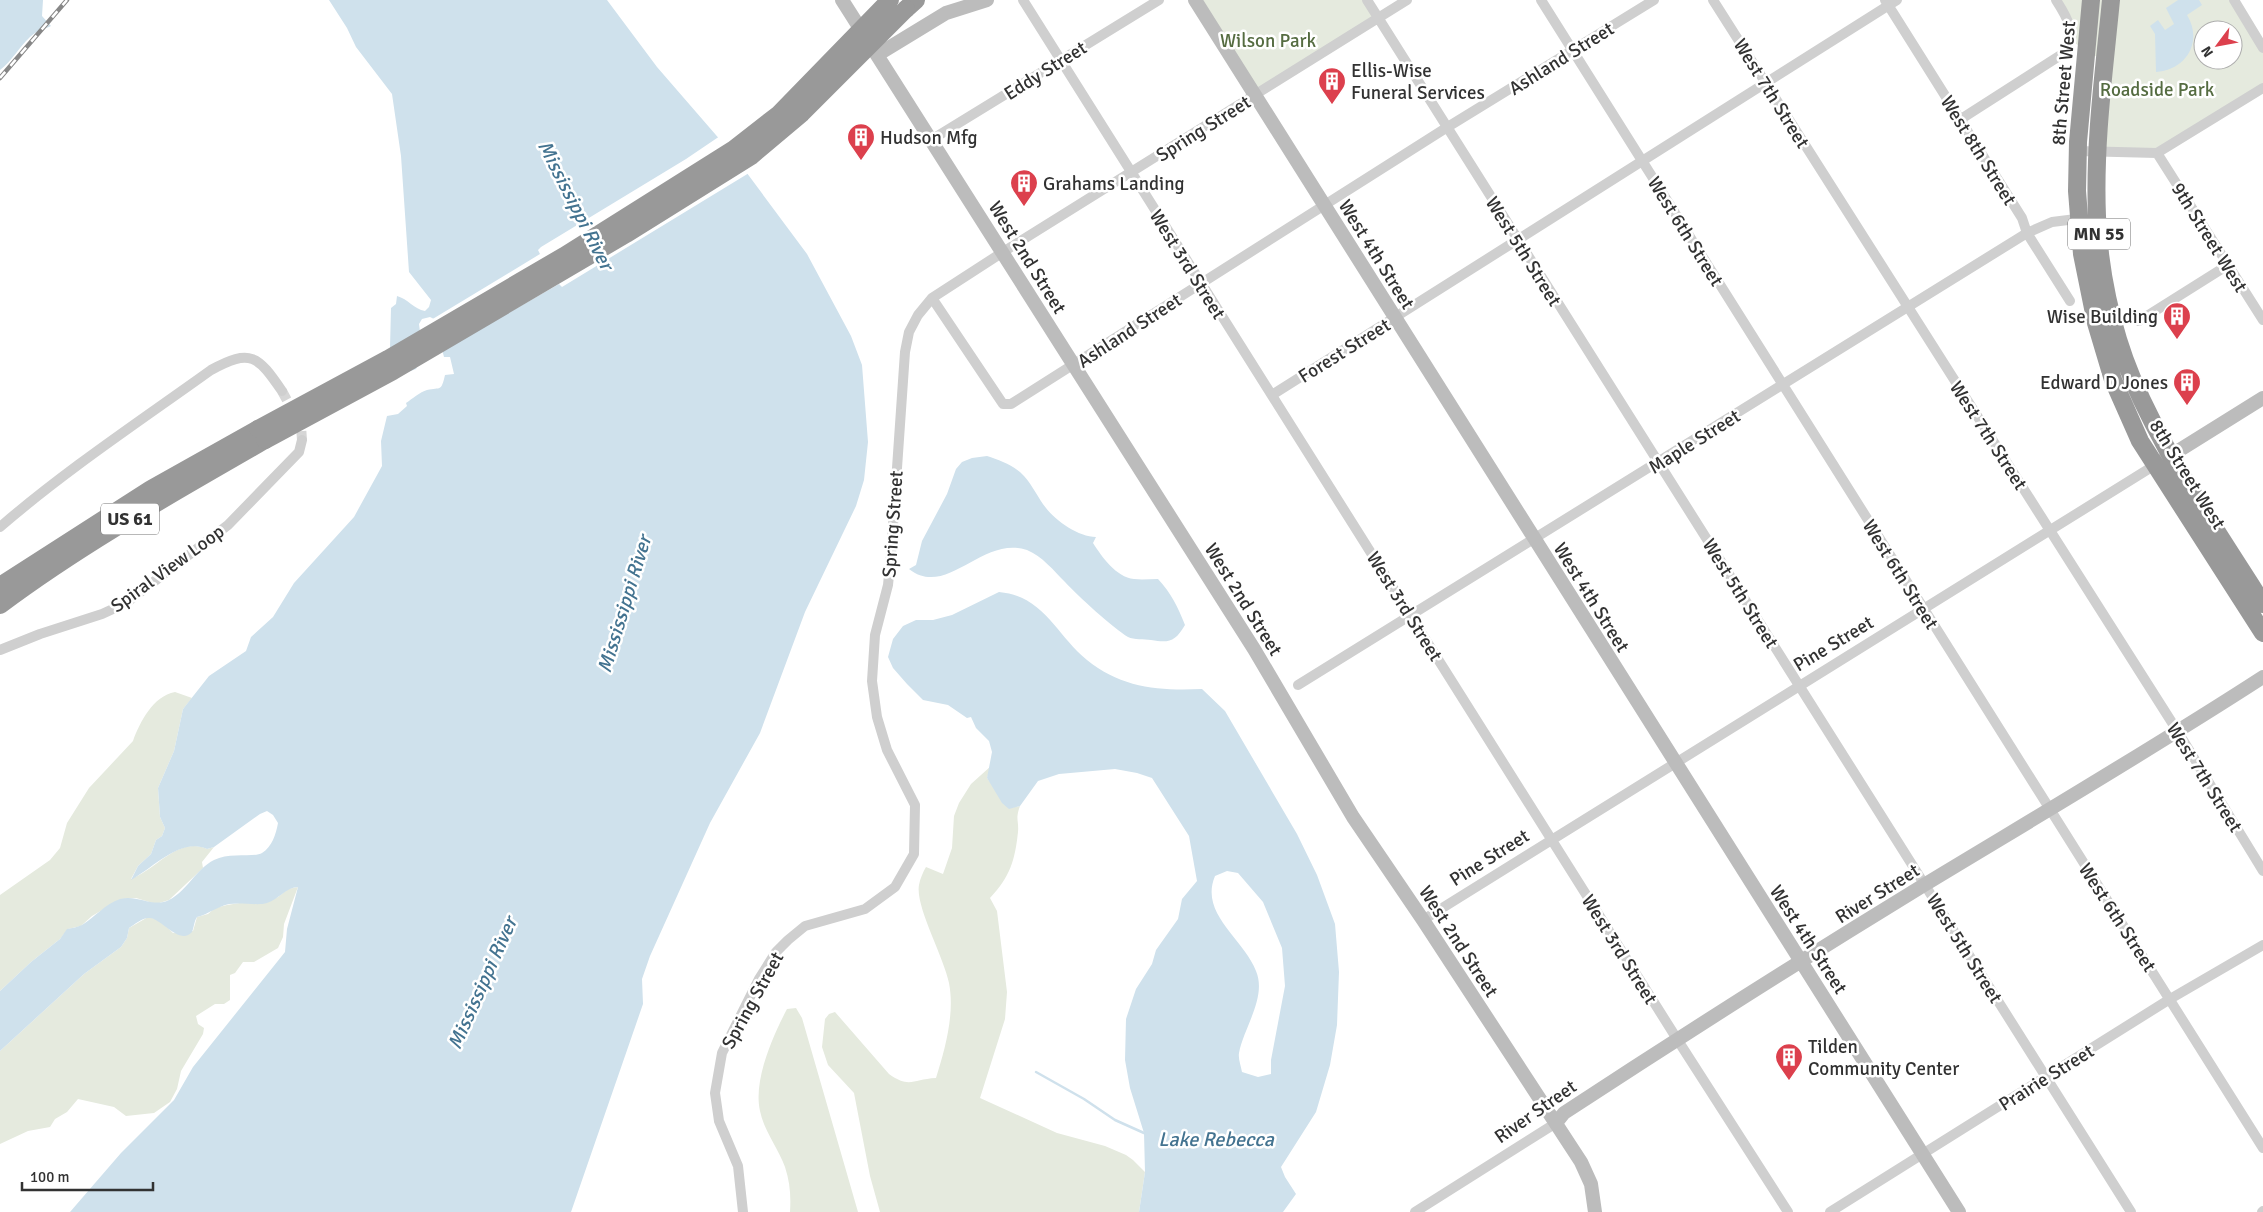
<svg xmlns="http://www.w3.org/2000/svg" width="2263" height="1212" viewBox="0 0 2263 1212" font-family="Signika,sans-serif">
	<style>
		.green { fill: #e5eade; fill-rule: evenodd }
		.water { fill: #cfe1ec; fill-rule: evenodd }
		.pier { fill: #fff }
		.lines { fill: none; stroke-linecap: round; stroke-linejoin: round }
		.stream { stroke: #cfe1ec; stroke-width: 2.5 }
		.street-tunnel { stroke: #d6d6d6; stroke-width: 10; stroke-dasharray: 10 5; stroke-linecap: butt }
		.street { stroke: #cfcfcf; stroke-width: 10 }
		.secondary { stroke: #bcbcbc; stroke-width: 14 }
		.highway { stroke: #999; stroke-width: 18 }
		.rail-casing { stroke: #878787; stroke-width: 4.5 }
		.rail { stroke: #fff; stroke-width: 2.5; stroke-dasharray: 8; stroke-linecap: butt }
		.highway-bridge { stroke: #999; stroke-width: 18 }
		.labels { text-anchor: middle; stroke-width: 5; stroke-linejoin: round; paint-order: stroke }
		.shield { fill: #fff; stroke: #707070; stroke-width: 1 }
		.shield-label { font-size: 18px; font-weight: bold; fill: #323232 }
		.park-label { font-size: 19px; fill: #556c41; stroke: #fff }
		.street-label { font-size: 19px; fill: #323232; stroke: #fff }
		.poi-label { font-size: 19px; fill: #323232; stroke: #fff; text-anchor: start }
		.water-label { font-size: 20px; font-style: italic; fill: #437390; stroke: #fff }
	</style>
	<rect width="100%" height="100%" fill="#fff"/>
	<!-- green -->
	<path class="green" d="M 1195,0 L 1367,0 L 1378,18 L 1256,95 Z
		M 2056,0 L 2234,0 L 2263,48 L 2263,88 L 2157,153 L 2097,151 L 2105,62 L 2070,40 ZM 2203,30 L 2233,30 L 2233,60 L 2203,60 Z
		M 175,692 L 192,698 L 183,709 L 174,751 L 158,788 L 160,817 L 165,828 L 162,836 L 156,840 L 151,854 L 138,866 L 131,879 C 156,870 178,836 207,849 L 214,847 L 202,862 L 203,868 L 169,900 L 156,904 L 136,898 L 121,899 L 92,916 L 81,926 L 68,929 L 60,939 L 31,962 L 0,991 L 0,895 L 50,860 L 60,848 L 67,823 L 89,788 L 133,741 C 140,722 153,696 175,692 Z
		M 991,766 L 987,778 L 1009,808 L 1020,806 C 1015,820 1019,820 1018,832 C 1015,860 1010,877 990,898 L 997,911 L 1007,992 L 1005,1019 L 980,1098 L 1057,1133 L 1105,1146 L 1126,1155 L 1133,1160 L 1145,1172 L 1139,1212 L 880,1212 L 870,1176 L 854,1093 L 828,1065 L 822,1047 L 825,1019 L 829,1014 L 835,1012 L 889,1074 C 910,1089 913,1079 936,1078 C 945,1049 955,1014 949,983 C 944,957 915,906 919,885 C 920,879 923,872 926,867 L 943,874 L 952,848 L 954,816 L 959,803 L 971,784 Z
		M 298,887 L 284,924 L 283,937 L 278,948 L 254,962 L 243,962 L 235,973 L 230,975 L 230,1000 L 224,1004 L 215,1004 L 196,1016 L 198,1024 L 204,1028 L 203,1034 L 181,1071 L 177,1089 L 170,1102 L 154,1113 L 126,1116 L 114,1107 L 78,1099 L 67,1112 L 55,1119 L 50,1127 L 28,1131 L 0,1144 L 0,1051 L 84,974 L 121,947 L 127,938 L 129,928 L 148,917 L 160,920 L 173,933 L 193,931 L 197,917 L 208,914 L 215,908 L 227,905 L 246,902 L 261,904 L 278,897 L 288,889 Z
		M 796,1008 L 802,1018 L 858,1212 L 790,1212 C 791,1196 790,1182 785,1167 C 778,1148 764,1131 760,1111 C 753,1080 773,1036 787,1009 Z"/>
	<!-- water -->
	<path class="water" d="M 0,0 L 43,0 L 42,16 L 51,26 C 44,29 35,32 30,37 C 18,48 13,60 0,70 Z
		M 329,0 L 607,0 L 657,67 L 735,157 L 807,254 L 851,336 L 862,365 L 868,442 L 864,480 L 856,506 L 805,612 L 760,733 L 710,823 L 650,956 L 642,979 L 643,1004 L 571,1212 L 70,1212 L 121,1153 L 174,1100 L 193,1067 L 285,952 L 287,929 L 298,887 C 285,888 279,899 267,903 C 258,906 242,902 229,904 C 216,907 209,914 197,917 C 194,921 194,928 192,932 C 180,946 162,919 150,918 C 143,917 135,924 129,928 L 127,938 L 121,947 L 84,974 L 0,1051 L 0,991 L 31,962 L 60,939 L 67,929 C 72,928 78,927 82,925 C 95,917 105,904 120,899 C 137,894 153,908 169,900 C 187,891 196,869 214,860 C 230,852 254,858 262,853 C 272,847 276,834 278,823 L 273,815 L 267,811 L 260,814 L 214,847 L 207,849 C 181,837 153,868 131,880 L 138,866 L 151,854 L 156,840 L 162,836 L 165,828 L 160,817 L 158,788 L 174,751 L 183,709 L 209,676 L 246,651 L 251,637 L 273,617 L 294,583 L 354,517 L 382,466 L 381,441 L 387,416 L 398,414 L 407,406 L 406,403 C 412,399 420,392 427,390 C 441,387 441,392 445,375 L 454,374 L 450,357 L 444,357 L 434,319 L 430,317 L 422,319 L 419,324 L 423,354 L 416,369 L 405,373 L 390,348 L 391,308 L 396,304 L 397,296 C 408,299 414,309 425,311 L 429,307 L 431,300 L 409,272 L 401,156 L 392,94 L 356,47 L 347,28 Z
		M 2178,0 L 2199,0 L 2202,5 L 2187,15 C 2203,41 2187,70 2156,72 L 2155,34 L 2150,26 L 2158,20 L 2165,30 L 2174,24 L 2166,8 Z
		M 987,456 C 1000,460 1015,466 1024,476 C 1033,486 1038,498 1046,508 C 1056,521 1079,537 1096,537 L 1093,543 C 1102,557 1116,577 1134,579 C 1142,580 1150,579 1158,579 C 1171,593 1178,607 1185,625 C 1175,642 1169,643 1151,640 C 1144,639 1134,640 1128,637 C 1114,629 1077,595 1065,582 C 1054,571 1042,556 1027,550 C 982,535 947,599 909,569 L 916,565 L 922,541 L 947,494 L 956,469 L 962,462 L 972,458 Z
		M 999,592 C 1044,596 1056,635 1087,660 C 1121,688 1160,691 1202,689 L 1225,711 L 1297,834 L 1317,875 L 1335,924 L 1339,972 L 1337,1025 L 1330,1065 L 1316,1112 L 1281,1167 L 1285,1177 L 1296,1194 L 1283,1212 L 1139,1212 L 1145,1172 L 1144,1133 L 1130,1088 L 1125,1060 L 1126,1019 L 1136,989 L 1152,964 L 1156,950 L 1178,919 L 1182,899 L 1197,881 L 1189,836 L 1152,778 L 1137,773 L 1115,769 L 1059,774 L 1038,781 L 1020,806 L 1009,809 L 1002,803 L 987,778 L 992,752 L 989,741 L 976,728 L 971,717 L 967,718 L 948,705 L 923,700 L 907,684 L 893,668 L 888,657 L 893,639 L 903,626 L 916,620 L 933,620 L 952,615 ZM 1227,871 L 1238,873 L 1263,902 L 1282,948 L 1285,986 L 1271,1060 L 1271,1074 L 1258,1077 L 1242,1072 C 1241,1066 1238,1059 1239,1053 C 1244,1027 1267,997 1256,971 C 1244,939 1199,914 1215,876 Z"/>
	<!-- pier -->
	<path class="pier" d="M 720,136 L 749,173 L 562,287 L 559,284 L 440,352 L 431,320 L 540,254 L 538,250 L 541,247 L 686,159 Z"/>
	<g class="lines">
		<!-- stream -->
		<path class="stream" d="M 1036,1072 L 1084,1099 L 1115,1120 L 1144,1133"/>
		<!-- street-tunnel -->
		<path class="street-tunnel" d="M 282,391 L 301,426 L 302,440"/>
		<!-- street -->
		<path class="street" d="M 1023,0 L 1677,1039 L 1788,1212
			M 1367,0 L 2131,1212
			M 1541,0 L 2263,1148
			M 1713,0 L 2178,732 L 2263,871
			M 1885,0 L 2022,218 L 2027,233 L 2070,301
			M 2234,0 L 2263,48
			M 1961,119 L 2064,53 C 2075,30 2069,20 2056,0
			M 931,140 L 1159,0
			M 2078,151 L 2157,153 L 2263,88
			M 2157,153 L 2263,320
			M 932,298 L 1003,404 L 1011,404 L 1446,128 L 1654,0
			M 2139,321 L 2228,265
			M 1272,395 L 1897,0
			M 0,527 C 66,470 140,421 211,370 C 251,348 258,356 282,391
			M 0,650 L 40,634 L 102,614 L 126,603 L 228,525 L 299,452 L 302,440
			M 1298,685 L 2027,233 L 2052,222 L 2084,218
			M 1423,920 L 2155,465
			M 743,1212 L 738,1166 L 719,1121 L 715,1093 L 722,1053 L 759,979 L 776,952 L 788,940 L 805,926 L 865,909 L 895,887 L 914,854 L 915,805 L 887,750 L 877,717 L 872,681 L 875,635 L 888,585 L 891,555 L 905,352 L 909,332 L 918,315 L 932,298 L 1003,252 L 1407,0
			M 1415,1212 L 1556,1123
			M 1830,1212 L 2170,999 L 2263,945
			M 2262,1212 L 2263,1211"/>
		<!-- secondary -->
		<path class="secondary" d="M 842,0 L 1254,649 L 1353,817 L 1423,920 L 1581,1162 L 1591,1184 L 1595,1212
			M 1195,0 L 1959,1212
			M 877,55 L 946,13 L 987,0
			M 2162,461 L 2263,398
			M 1556,1123 L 1564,1113 C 1683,1035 1803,959 1924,885 C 2038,816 2152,749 2263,677"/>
		<!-- highway -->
		<path class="highway" d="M 2091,0 L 2078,142 L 2077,191 L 2082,254 L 2096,323 L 2113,380 L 2140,441 L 2263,633
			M 2111,0 C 2104,72 2094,144 2097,216 C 2099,269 2111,328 2132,378 C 2166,458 2217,531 2263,604
			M 906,9 L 916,0
			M 0,586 L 151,489 L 258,429
			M 0,605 C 83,543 175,492 265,440"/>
		<!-- rail casing -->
		<g class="rail-casing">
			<path id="rail" d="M 0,78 L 67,0"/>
		</g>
		<!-- rail -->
		<use href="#rail" class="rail"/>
		<!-- highway-bridge -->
		<path class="highway-bridge" d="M 258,429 L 388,359 L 564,256 L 734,149 L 779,114 L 890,0
			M 265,440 L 393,371 L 626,234 L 751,156 L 802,113 L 906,9"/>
	</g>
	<!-- icons -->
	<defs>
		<g id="building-pin" transform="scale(1.4375)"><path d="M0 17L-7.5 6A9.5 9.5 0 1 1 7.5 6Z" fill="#dc404d" stroke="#fff"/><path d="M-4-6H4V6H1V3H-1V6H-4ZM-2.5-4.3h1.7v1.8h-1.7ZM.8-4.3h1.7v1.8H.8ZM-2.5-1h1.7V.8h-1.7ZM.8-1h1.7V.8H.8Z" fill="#fff"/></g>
	</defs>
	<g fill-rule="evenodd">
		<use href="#building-pin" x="1332" y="81"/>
		<use href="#building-pin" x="861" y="137"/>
		<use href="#building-pin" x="1024" y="183"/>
		<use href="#building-pin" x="2177" y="316"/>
		<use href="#building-pin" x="2187" y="382"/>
		<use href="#building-pin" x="1789" y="1057"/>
	</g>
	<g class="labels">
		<!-- shield labels -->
		<g class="shield">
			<rect x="2068" y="218.5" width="62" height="31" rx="4"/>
			<rect x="101" y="503.5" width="58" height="31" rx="4"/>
		</g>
		<g class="shield-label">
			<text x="2099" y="240">MN 55</text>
			<text x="130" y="525">US 61</text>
		</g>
		<!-- park labels -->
		<g class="park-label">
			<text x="1268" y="47">Wilson Park</text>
			<text x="2157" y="96">Roadside Park</text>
		</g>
		<!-- street labels -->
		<g class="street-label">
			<text transform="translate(1561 58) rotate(-32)" y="7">Ashland Street</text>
			<text transform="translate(1045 70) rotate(-32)" y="7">Eddy Street</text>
			<text transform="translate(2063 83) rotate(-85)" y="7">8th Street West</text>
			<text transform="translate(1772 93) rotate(58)" y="7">West 7th Street</text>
			<text transform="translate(1203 128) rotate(-32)" y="7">Spring Street</text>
			<text transform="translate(1979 150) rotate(58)" y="7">West 8th Street</text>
			<text transform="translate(1686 231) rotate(58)" y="7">West 6th Street</text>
			<text transform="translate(2210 237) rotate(58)" y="7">9th Street West</text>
			<text transform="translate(1524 251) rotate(58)" y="7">West 5th Street</text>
			<text transform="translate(1377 254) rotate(58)" y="7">West 4th Street</text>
			<text transform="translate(1028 257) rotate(58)" y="7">West 2nd Street</text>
			<text transform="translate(1188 264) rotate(58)" y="7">West 3rd Street</text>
			<text transform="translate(1129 330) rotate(-33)" y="7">Ashland Street</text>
			<text transform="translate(1344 350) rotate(-32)" y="7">Forest Street</text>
			<text transform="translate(1989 435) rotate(57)" y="7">West 7th Street</text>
			<text transform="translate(1694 441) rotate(-32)" y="7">Maple Street</text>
			<text transform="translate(2188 474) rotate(58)" y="7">8th Street West</text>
			<text transform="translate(892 524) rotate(-86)" y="7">Spring Street</text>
			<text transform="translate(167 568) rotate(-36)" y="7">Spiral View Loop</text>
			<text transform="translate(1901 574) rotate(58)" y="7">West 6th Street</text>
			<text transform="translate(1741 593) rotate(58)" y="7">West 5th Street</text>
			<text transform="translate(1592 597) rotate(58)" y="7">West 4th Street</text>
			<text transform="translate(1244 599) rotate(58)" y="7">West 2nd Street</text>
			<text transform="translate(1405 606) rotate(58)" y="7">West 3rd Street</text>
			<text transform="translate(1833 643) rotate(-31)" y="7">Pine Street</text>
			<text transform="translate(2205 777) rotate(58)" y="7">West 7th Street</text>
			<text transform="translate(1489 857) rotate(-32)" y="7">Pine Street</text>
			<text transform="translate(1877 893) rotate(-32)" y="7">River Street</text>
			<text transform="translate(2118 917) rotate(57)" y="7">West 6th Street</text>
			<text transform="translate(1809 939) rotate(57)" y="7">West 4th Street</text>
			<text transform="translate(1459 941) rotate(57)" y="7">West 2nd Street</text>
			<text transform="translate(1965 948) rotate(58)" y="7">West 5th Street</text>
			<text transform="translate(1620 949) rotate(58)" y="7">West 3rd Street</text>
			<text transform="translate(752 1000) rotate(-61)" y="7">Spring Street</text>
			<text transform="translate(2046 1077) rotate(-32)" y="7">Prairie Street</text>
			<text transform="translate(1535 1111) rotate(-35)" y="7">River Street</text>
		</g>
		<!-- poi labels -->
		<g class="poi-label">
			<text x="1351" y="77">Ellis-Wise<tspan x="1351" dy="22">Funeral Services</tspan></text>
			<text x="880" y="144">Hudson Mfg</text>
			<text x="1043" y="190">Grahams Landing</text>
			<text x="2158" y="323" text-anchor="end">Wise Building</text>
			<text x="2168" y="389" text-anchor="end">Edward D Jones</text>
			<text x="1808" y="1053">Tilden<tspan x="1808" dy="22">Community Center</tspan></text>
		</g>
		<!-- water labels -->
		<g class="water-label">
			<text transform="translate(576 205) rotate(63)" y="7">Mississippi River</text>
			<text transform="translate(624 604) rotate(-73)" y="7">Mississippi River</text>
			<text transform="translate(482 983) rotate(-66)" y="7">Mississippi River</text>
			<text x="1216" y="1146">Lake Rebecca</text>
		</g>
	</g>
	<!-- north arrow -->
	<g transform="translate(2218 45) rotate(238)"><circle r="24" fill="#ffffff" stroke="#adadad"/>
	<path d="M0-4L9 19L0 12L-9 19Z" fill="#dc404d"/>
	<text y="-8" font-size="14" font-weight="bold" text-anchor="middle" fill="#323232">N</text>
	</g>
	<!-- scale -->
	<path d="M22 1182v8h131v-8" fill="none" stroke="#323232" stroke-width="2.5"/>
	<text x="30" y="1182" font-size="15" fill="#323232" stroke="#ffffff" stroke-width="4" paint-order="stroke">100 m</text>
</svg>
